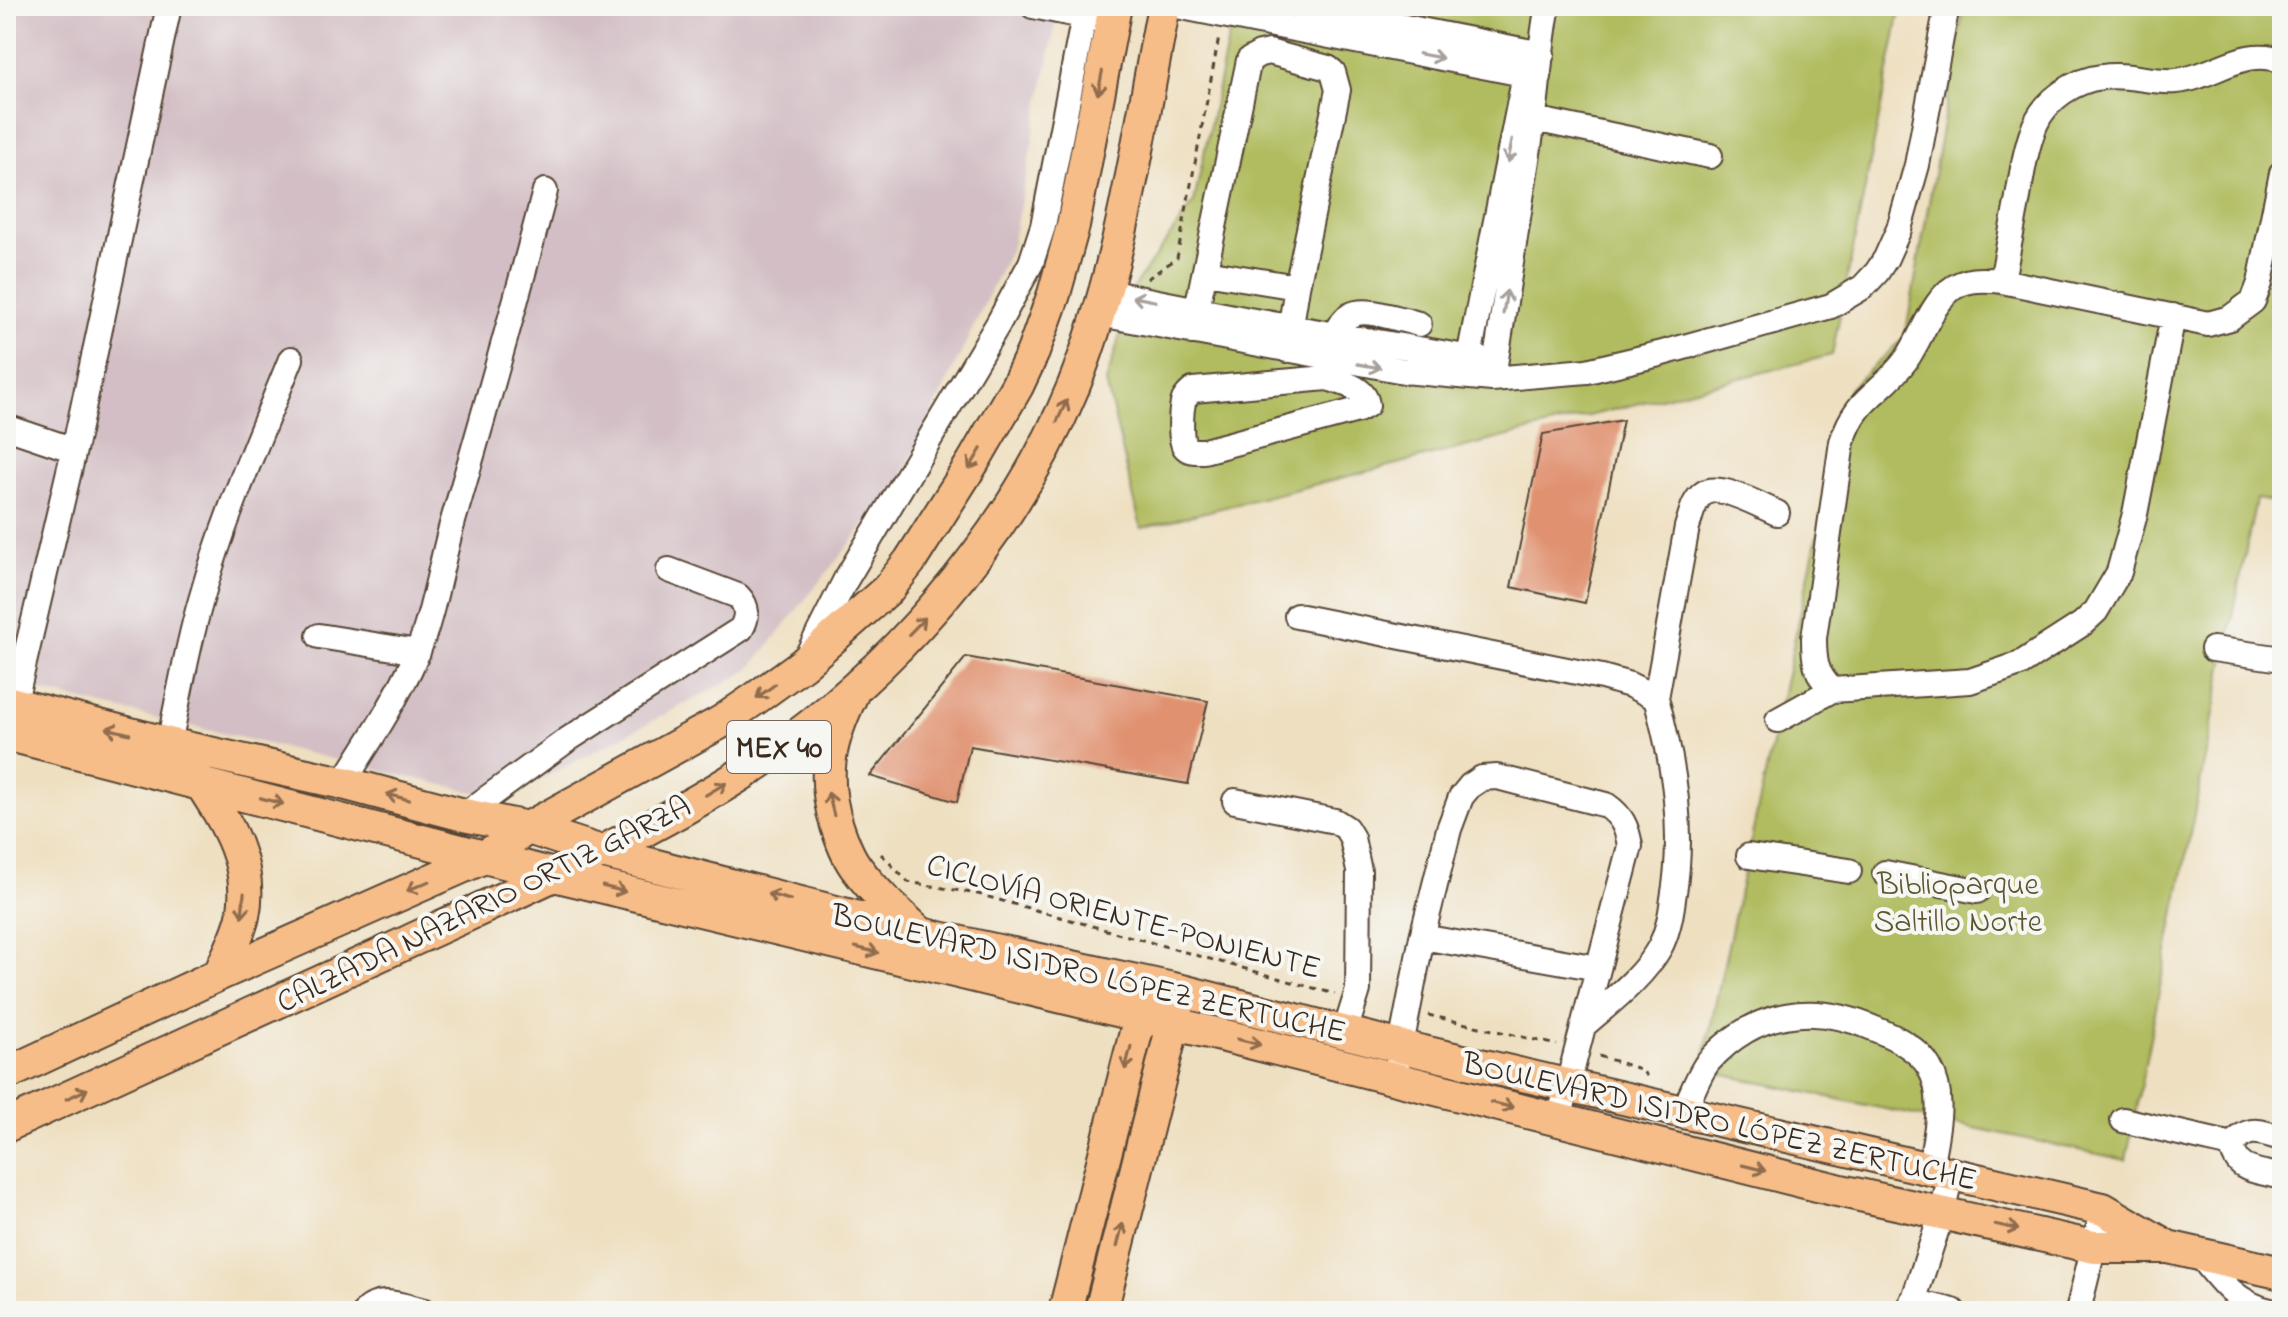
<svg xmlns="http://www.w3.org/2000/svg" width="2288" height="1317" viewBox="0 0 2288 1317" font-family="'Indie Flower',sans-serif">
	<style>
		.industrial { fill: #d2bec4 }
		.green { fill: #b0bc5e; stroke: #76733e; stroke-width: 2 }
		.building { fill: #e0916f }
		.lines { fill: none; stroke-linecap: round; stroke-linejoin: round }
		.minor-casing { stroke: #564536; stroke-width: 28 }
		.major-casing { stroke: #564536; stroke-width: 36 }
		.path { stroke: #564536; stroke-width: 3; stroke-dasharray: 6 6; stroke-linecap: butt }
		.minor { stroke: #fff; stroke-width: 24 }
		.major { stroke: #f7bd88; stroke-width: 32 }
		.oneway { stroke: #a79f9a }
		.oneway2 { stroke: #906c4e }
		.labels { text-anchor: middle; stroke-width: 8; stroke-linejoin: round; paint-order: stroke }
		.shield { fill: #f6f6f2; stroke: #73675e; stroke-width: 2 }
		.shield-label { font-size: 30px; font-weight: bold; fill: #3b2a1e }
		.park-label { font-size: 32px; fill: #5e5631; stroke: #f6f6f2 }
		.street-label { font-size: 32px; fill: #3b2a1e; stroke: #f6f6f2 }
	</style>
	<rect width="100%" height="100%" fill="#f6f6f2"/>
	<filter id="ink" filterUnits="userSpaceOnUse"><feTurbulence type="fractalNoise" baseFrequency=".0125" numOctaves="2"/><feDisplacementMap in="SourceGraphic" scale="16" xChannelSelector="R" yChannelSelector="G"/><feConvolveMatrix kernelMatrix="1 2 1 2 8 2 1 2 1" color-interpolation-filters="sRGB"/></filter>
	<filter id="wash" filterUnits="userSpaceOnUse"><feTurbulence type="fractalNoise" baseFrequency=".006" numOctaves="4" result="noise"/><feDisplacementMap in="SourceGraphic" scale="32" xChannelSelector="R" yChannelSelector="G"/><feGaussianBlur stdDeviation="1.8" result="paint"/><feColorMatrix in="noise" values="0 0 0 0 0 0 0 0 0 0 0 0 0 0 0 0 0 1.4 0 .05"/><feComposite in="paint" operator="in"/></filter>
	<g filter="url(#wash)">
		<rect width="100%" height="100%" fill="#eedfc0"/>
		<!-- industrial -->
		<path class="industrial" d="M 6,6 L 1059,6 L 1012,246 L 899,482 L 749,670 L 504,799 L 6,683 Z"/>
		<!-- green -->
		<path class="green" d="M 1235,6 L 1901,6 L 1832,355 L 1141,528 L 1106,382 L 1135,285 L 1194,202 Z
			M 1964,6 L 2282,6 L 2282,503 L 2256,499 L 2126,1160 L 1701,1070 L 1849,389 L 1905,337 Z"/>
		<g id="blocks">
			<!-- building -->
			<path class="building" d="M 1623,420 L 1585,603 L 1511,587 L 1543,434 Z
				M 966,657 L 1208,701 L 1188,784 L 970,746 L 957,802 L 870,776 Z"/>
		</g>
	</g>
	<g filter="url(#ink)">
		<use href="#blocks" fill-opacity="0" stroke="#564536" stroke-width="2"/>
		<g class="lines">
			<!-- minor casing -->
			<g class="minor-casing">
				<path id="minor" d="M 1033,6 L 1097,19
					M 1177,6 L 1539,77
					M 1299,6 L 1542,54
					M 1534,119 L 1710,156
					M 1205,272 L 1297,287
					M 2002,281 C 2007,253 2013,225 2018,197 C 2022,173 2026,147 2035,125 C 2046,99 2075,80 2102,77 C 2127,73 2151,83 2176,81 C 2213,78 2245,45 2282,61
					M 1107,292 L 1249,320 L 1495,362
					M 1100,314 L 1404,371 L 1492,379 L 1587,371 L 1659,354 L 1831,306 L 1863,287 L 1877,272 L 1886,258 L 1899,229 L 1917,165 L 1947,6
					M 2173,316 L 2135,514 L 2119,572 L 2096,611 L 2082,624 L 2020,664 L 1970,681 L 1832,690 C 1815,673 1814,660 1814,638 L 1842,442 C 1857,395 1880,395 1906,360 C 1921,339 1929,309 1949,291 C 1964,278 1982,279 2002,281 L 2208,324 L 2230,318 L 2253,301 L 2260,283 L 2282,173
					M 1192,332 L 1249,60 L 1260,54 L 1269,52 L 1328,68 L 1333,72 L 1338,90 L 1297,287 L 1287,350
					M 1466,372 L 1525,75
					M 1493,377 C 1507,292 1520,207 1533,121 C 1539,83 1540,44 1548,6
					M 1327,378 C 1343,383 1365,387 1367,405 L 1358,410 L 1204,451 C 1198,451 1189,452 1185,447 C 1179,441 1181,407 1184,400 C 1187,395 1189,393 1193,390 L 1327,378 C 1339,300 1349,305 1419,324
					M 6,427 L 74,450
					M 1297,616 L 1602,677 L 1630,685 L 1656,698 C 1674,764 1685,830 1673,899 C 1671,915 1668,932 1660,947 C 1643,978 1609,1003 1583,1026
					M 319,636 L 418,652
					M 2213,649 L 2282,659
					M 808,654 L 845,581 L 998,324 L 1031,263 L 1043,226 L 1086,6
					M 1656,698 L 1687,527 C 1691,516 1693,500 1704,493 C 1720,483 1761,506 1777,513
					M 11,718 L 74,450 L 169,6
					M 1778,720 L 1832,690
					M 169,744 C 179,696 187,647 201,600 C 224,517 259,438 291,359
					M 343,783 C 369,742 396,701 416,656 C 434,613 440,566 453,521 C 485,411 516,302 545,191
					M 1235,801 L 1335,821 L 1346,828 L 1352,838 L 1359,871 L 1358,990 L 1345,1032
					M 464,815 L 567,740 L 741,629 C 748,617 748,606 738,596 L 669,570
					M 1749,856 L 1849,871
					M 1885,873 L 1977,891
					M 1422,937 L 1598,968
					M 1398,1061 L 1422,937 L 1449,829 L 1461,797 L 1470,786 L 1482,778 L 1497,777 L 1606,805 C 1622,816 1627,827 1630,846 L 1559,1119
					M 1684,1110 C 1692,1095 1698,1074 1709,1061 C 1755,1010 1814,1002 1875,1029 C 1895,1037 1918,1048 1929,1067 C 1947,1097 1935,1136 1930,1169
					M 2123,1120 L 2232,1145
					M 2232,1145 C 2236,1173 2257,1170 2282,1177
					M 2232,1145 C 2250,1125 2258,1132 2282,1138
					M 2200,1255 C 2220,1281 2236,1303 2270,1311
					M 1912,1301 L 1953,1311
					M 366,1311 C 381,1295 405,1307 424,1311
					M 1910,1311 L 1942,1213 L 1951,1174
					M 2078,1311 L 2103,1209"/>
			</g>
			<!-- major casing -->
			<g class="major-casing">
				<path id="major" d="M 852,694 C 829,741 821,775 837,826 C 842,841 848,858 858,870 C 875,893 898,913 919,932
					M 6,702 L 169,744 L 343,783 L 464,815 L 528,828 L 602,852 L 921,934 L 1182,991 L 1402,1047 L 2103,1209 L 2168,1247
					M 6,734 L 554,875 L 1221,1035 L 1837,1190 L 2094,1247 L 2168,1247 L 2282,1273
					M 200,782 C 226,822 254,865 243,916 C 239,935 227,956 220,974
					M 6,1074 L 220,974 L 484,857 L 528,828 L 721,722 L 756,698 L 803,664 L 888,589 L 910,561 L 973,462 L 1017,386 L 1033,352 L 1054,294 L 1073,226 L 1115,6
					M 6,1126 C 140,1065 274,1003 408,942 C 523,889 641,839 748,770 C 886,681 1012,537 1074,385 C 1122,264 1139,133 1164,6
					M 1065,1311 L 1145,997
					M 1101,1311 L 1178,1005"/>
			</g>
			<!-- path -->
			<path class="path" d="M 1147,279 L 1177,258 L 1219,37
				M 881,854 L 908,882 L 978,894 L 1335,994
				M 1428,1015 L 1557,1045
				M 1599,1056 L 1640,1069 L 1647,1076"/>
			<!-- minor -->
			<use href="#minor" class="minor"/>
			<!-- major -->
			<use href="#major" class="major"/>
		</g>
		<!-- one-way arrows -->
		<defs><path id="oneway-shaft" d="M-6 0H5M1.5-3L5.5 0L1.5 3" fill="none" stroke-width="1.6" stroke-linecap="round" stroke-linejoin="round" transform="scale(2)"/></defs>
		<g class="oneway">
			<use href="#oneway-shaft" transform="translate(1431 56) rotate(11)"/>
			<use href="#oneway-shaft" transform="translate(1510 151) rotate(101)"/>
			<use href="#oneway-shaft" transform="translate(1144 299) rotate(-169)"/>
			<use href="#oneway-shaft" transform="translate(1505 302) rotate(-81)"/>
			<use href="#oneway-shaft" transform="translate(1369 366) rotate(10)"/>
		</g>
		<g class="oneway2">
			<use href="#oneway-shaft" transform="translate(1100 83) rotate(101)"/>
			<use href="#oneway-shaft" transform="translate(1062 411) rotate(-65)"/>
			<use href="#oneway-shaft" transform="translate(975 459) rotate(121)"/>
			<use href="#oneway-shaft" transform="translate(917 626) rotate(-46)"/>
			<use href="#oneway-shaft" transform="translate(766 691) rotate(144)"/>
			<use href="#oneway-shaft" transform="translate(118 731) rotate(-166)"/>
			<use href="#oneway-shaft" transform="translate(716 789) rotate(-31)"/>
			<use href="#oneway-shaft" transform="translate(398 797) rotate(-165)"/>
			<use href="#oneway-shaft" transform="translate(272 801) rotate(15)"/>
			<use href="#oneway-shaft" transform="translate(831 804) rotate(-104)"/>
			<use href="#oneway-shaft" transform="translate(418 886) rotate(156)"/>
			<use href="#oneway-shaft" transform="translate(614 889) rotate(14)"/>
			<use href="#oneway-shaft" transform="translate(779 897) rotate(-165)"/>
			<use href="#oneway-shaft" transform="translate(243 905) rotate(95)"/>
			<use href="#oneway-shaft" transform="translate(867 950) rotate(14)"/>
			<use href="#oneway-shaft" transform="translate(1249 1042) rotate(14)"/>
			<use href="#oneway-shaft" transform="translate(1128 1058) rotate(104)"/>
			<use href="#oneway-shaft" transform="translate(77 1094) rotate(-25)"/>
			<use href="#oneway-shaft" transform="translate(1502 1105) rotate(14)"/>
			<use href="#oneway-shaft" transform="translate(1754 1168) rotate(14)"/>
			<use href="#oneway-shaft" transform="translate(2007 1227) rotate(13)"/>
			<use href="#oneway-shaft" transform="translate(1120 1235) rotate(-76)"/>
		</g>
	</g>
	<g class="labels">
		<!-- shield labels -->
		<rect class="shield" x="727" y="721" width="104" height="52" rx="6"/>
		<g class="shield-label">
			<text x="779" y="757">MEX 40</text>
		</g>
		<!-- park labels -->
		<g class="park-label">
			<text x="1958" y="894">Biblioparque<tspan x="1958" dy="37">Saltillo Norte</tspan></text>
		</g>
		<!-- street labels -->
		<g class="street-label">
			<text transform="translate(483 903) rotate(-26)" y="11">CALZADA NAZARIO ORTIZ GARZA</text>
			<text transform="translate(1124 915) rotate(15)" y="11">CICLOVÍA ORIENTE-PONIENTE</text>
			<text transform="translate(1089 972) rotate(13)" y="11">BOULEVARD ISIDRO LÓPEZ ZERTUCHE</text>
			<text transform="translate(1720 1120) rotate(13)" y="11">BOULEVARD ISIDRO LÓPEZ ZERTUCHE</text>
		</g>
	</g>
	<!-- margin -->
	<rect width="2288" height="1317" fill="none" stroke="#f6f6f2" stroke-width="32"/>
</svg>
